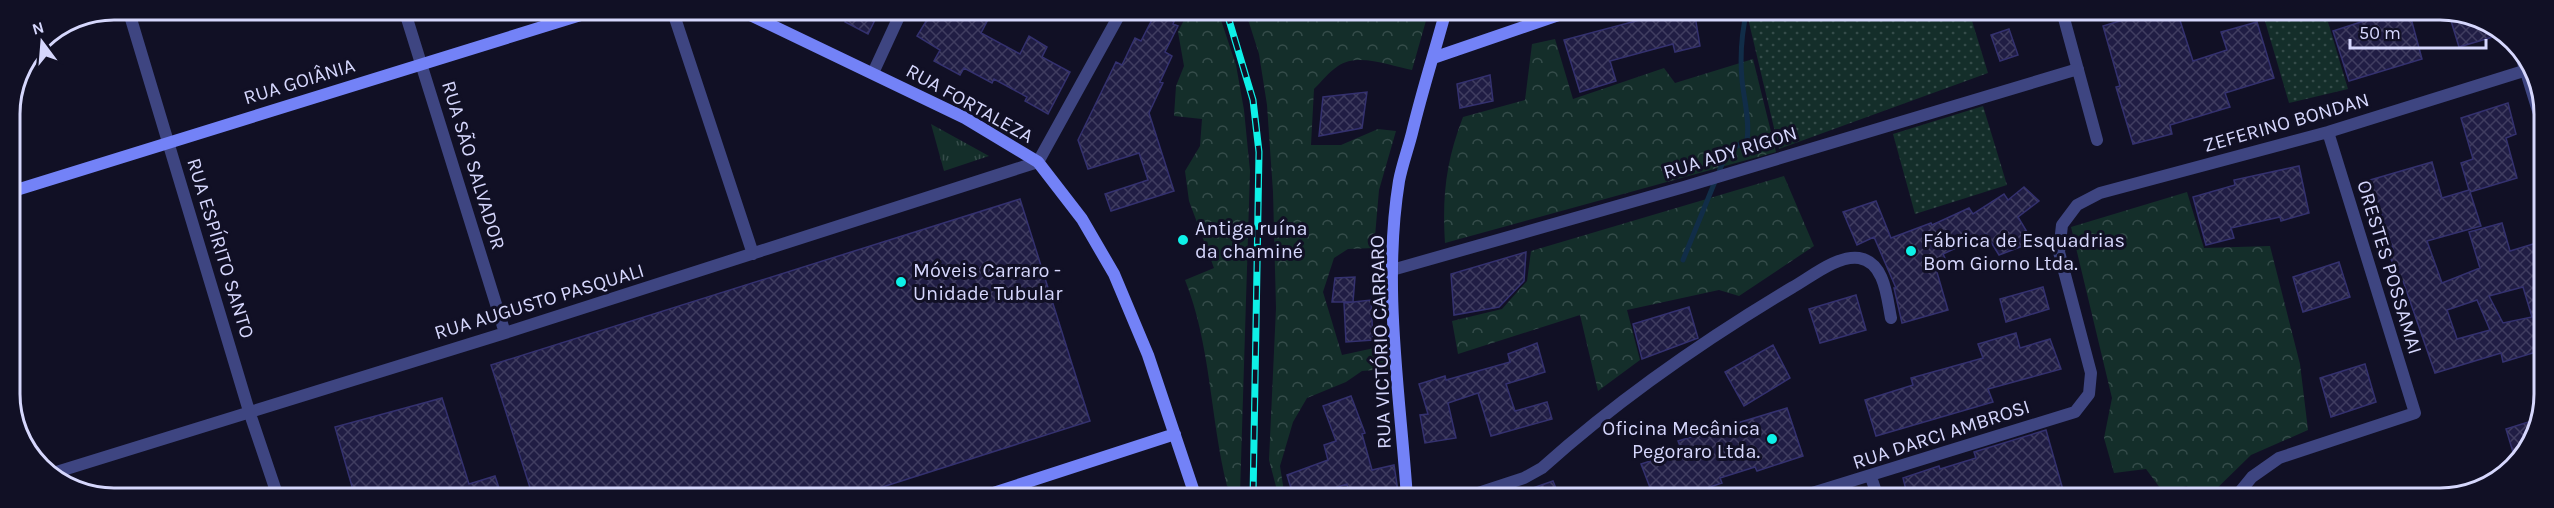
<svg xmlns="http://www.w3.org/2000/svg" width="2554" height="508" viewBox="0 0 2554 508" font-family="Karla,sans-serif">
	<style>
		.grass { fill: url(#grass-dots) }
		.forest { fill: url(#forest-crowns) }
		.park { fill: url(#park-tufts) }
		.lines { fill: none; stroke-linecap: round; stroke-linejoin: round }
		.stream { stroke: #112d48; stroke-width: 5 }
		.building { fill: url(#building-cross-hatch); stroke: #34316f; stroke-width: 1.5; fill-rule: evenodd }
		.street { stroke: #3e4581; stroke-width: 12 }
		.secondary { stroke: #7382f7; stroke-width: 12 }
		.rail-casing { stroke: #0ef1e8; stroke-width: 7 }
		.rail { stroke: #111025; stroke-width: 4.5; stroke-dasharray: 14; stroke-linecap: butt }
		.poi-dot { fill: #0ef1e8; stroke: #111025; stroke-width: 2 }
		.labels { text-anchor: middle; stroke-width: 6; stroke-linejoin: round; paint-order: stroke }
		.street-label { font-size: 20px; fill: #d6d7fd; stroke: #111025 }
		.poi-label { font-size: 20px; fill: #d6d7fd; stroke: #111025; text-anchor: start }
		.rim { fill: none; stroke: #d6d7fd; stroke-width: 3 }
	</style>
	<defs>
		<pattern id="grass-dots" width="8" height="8" patternUnits="userSpaceOnUse" patternTransform="scale(1.5)"><rect width="8" height="8" fill="#142e2a"/><path d="M2 2h.1M6 6h.1" fill="none" stroke="#354c4a" stroke-width="1.8" stroke-linecap="round"/></pattern>
		<pattern id="forest-crowns" width="20" height="18" patternUnits="userSpaceOnUse" patternTransform="scale(1.5)"><rect width="20" height="18" fill="#142e2a"/><path d="M2 6a3 3 0 1 1 6 0M12 15a3 3 0 1 1 6 0" fill="none" stroke="#354c4a"/></pattern>
		<pattern id="park-tufts" width="24" height="20" patternUnits="userSpaceOnUse" patternTransform="scale(1.5)"><rect width="24" height="20" fill="#142e2a"/><path d="M3 7l-1-3M5 7V3M7 7l1-3M15 17l-1-3M17 17v-4M19 17l1-3" fill="none" stroke="#354c4a"/></pattern>
		<pattern id="building-cross-hatch" width="8" height="8" patternUnits="userSpaceOnUse" patternTransform="scale(1.5)"><rect width="8" height="8" fill="#201d44"/><path d="M0 0l8 8M0 8l8-8" fill="none" stroke="#403d60"/></pattern>
	</defs>
	<rect width="100%" height="100%" fill="#111025"/>
	<!-- grass -->
	<path class="grass" d="M 1746,10 L 1969,11 L 1988,73 L 1779,149 Z
		M 2262,11 L 2357,11 L 2357,13 L 2328,22 L 2348,89 L 2289,103 Z
		M 1983,106 L 2007,185 L 1915,214 L 1893,134 Z"/>
	<!-- forest -->
	<path class="forest" d="M 1189,10 L 1218,11 L 1236,65 L 1244,110 L 1250,171 L 1240,494 L 1227,486 C 1210,418 1211,345 1185,280 L 1214,268 L 1189,201 L 1185,171 L 1200,146 L 1202,119 L 1174,116 L 1176,86 L 1184,66 L 1178,32 Z
		M 1245,10 L 1429,10 L 1412,70 C 1391,66 1358,52 1338,66 C 1329,72 1322,81 1314,89 L 1311,145 L 1341,145 L 1378,129 L 1396,131 L 1379,190 L 1374,248 L 1348,249 L 1334,258 L 1323,292 L 1342,355 L 1388,345 L 1388,369 L 1362,371 L 1346,382 L 1307,398 L 1293,422 L 1280,466 L 1285,498 L 1279,498 L 1269,460 L 1276,308 L 1273,192 L 1267,105 L 1259,54 Z
		M 1555,39 L 1573,99 L 1664,68 L 1675,83 L 1753,59 L 1776,152 L 1445,243 C 1442,196 1446,161 1463,117 L 1525,100 L 1532,44 Z
		M 1784,176 L 1814,246 L 1739,296 L 1719,290 L 1627,310 L 1640,360 L 1598,391 L 1580,315 L 1458,354 L 1452,321 L 1502,309 L 1527,281 L 1531,251 Z
		M 2187,192 L 2204,248 L 2270,246 L 2300,364 L 2308,430 L 2251,455 L 2206,499 L 2191,499 L 2187,486 L 2163,492 L 2146,469 L 2114,473 L 2104,438 L 2112,398 L 2071,227 Z"/>
	<!-- park -->
	<path class="park" d="M 931,124 L 989,156 L 944,171 Z"/>
	<g class="lines">
		<!-- stream -->
		<path class="stream" d="M 1683,260 L 1727,152 L 1747,140 C 1750,121 1744,100 1742,80 C 1740,58 1742,31 1747,10"/>
	</g>
	<!-- building -->
	<path class="building" d="M 851,10 L 880,10 L 868,34 L 845,22 Z
		M 933,10 L 993,10 L 981,33 L 1020,54 L 1029,36 L 1047,47 L 1042,57 L 1070,72 L 1048,114 L 1025,101 L 1027,97 L 994,79 L 992,83 L 964,68 L 960,75 L 934,61 L 940,50 L 917,36 Z
		M 1157,10 L 1179,10 L 1173,24 L 1178,26 L 1165,52 L 1172,56 L 1160,82 L 1163,83 L 1149,113 L 1174,191 L 1111,211 L 1105,194 L 1148,180 L 1139,153 L 1088,169 L 1078,140 L 1116,62 L 1122,65 L 1135,38 L 1141,41 Z
		M 1666,10 L 1694,10 L 1700,46 L 1675,52 L 1673,44 L 1610,61 L 1616,81 L 1580,92 L 1564,40 L 1666,13 Z
		M 2153,11 L 2177,11 L 2193,61 L 2227,50 L 2221,32 L 2257,22 L 2274,78 L 2225,93 L 2230,107 L 2170,125 L 2172,134 L 2133,144 L 2116,87 L 2120,86 L 2103,26 Z
		M 2367,11 L 2409,11 L 2422,59 L 2349,81 L 2333,31 L 2370,19 Z
		M 2448,11 L 2461,11 L 2503,34 L 2459,47 Z
		M 2009,29 L 2018,55 L 2000,61 L 1991,35 Z
		M 1490,75 L 1493,101 L 1460,108 L 1457,84 Z
		M 1367,92 L 1362,128 L 1319,136 L 1323,97 Z
		M 2508,103 L 2516,134 L 2506,138 L 2517,178 L 2470,192 L 2481,226 L 2427,241 L 2442,283 L 2480,268 L 2469,232 L 2502,223 L 2510,251 L 2543,241 L 2543,350 L 2503,362 L 2501,353 L 2435,373 L 2403,281 L 2399,282 L 2388,250 L 2393,249 L 2381,213 L 2374,215 L 2363,182 L 2432,162 L 2442,198 L 2469,190 L 2461,163 L 2473,159 L 2461,118 ZM 2523,287 L 2532,317 L 2503,323 L 2489,296 ZM 2477,300 L 2490,330 L 2457,339 L 2447,310 Z
		M 2299,166 L 2309,213 L 2281,221 L 2280,217 L 2231,228 L 2234,238 L 2206,245 L 2193,197 L 2235,185 L 2234,180 Z
		M 2024,187 L 2039,201 L 2018,217 L 2033,242 L 1999,255 L 1986,234 L 1943,254 L 1945,258 L 1934,262 L 1948,310 L 1902,323 L 1894,288 L 1896,288 L 1874,237 L 1857,245 L 1843,212 L 1876,201 L 1891,238 L 1931,223 L 1932,225 L 1969,208 L 1973,214 L 2004,194 L 2008,200 Z
		M 1020,199 L 1090,421 L 848,498 L 533,497 L 491,365 Z
		M 1526,252 L 1524,281 L 1499,307 L 1454,315 L 1451,274 Z
		M 2339,262 L 2350,297 L 2303,312 L 2293,277 Z
		M 1355,277 L 1353,302 L 1332,302 L 1335,278 Z
		M 2043,287 L 2049,309 L 2006,322 L 2000,299 Z
		M 1856,295 L 1866,330 L 1820,343 L 1809,309 Z
		M 1371,300 L 1373,340 L 1346,342 L 1344,303 Z
		M 1689,307 L 1698,338 L 1642,359 L 1633,324 Z
		M 2016,333 L 2020,348 L 2050,339 L 2061,369 L 1988,389 L 1993,402 L 1876,436 L 1865,400 L 1913,385 L 1911,378 L 1983,358 L 1978,344 Z
		M 1537,343 L 1545,372 L 1506,384 L 1515,411 L 1547,402 L 1552,419 L 1491,436 L 1478,393 L 1448,403 L 1456,438 L 1425,443 L 1420,415 L 1428,414 L 1419,384 L 1445,376 L 1446,380 L 1510,362 L 1508,354 Z
		M 1773,345 L 1790,378 L 1744,406 L 1725,372 Z
		M 2365,364 L 2376,402 L 2331,417 L 2320,378 Z
		M 1351,396 L 1365,433 L 1362,434 L 1372,470 L 1394,465 L 1399,498 L 1350,498 L 1347,484 L 1304,498 L 1294,498 L 1287,475 L 1328,460 L 1324,445 L 1336,441 L 1323,406 Z
		M 442,398 L 469,484 L 495,476 L 502,497 L 355,497 L 335,427 Z
		M 1787,408 L 1803,456 L 1757,471 L 1755,467 L 1720,478 L 1722,483 L 1692,493 L 1694,498 L 1654,498 L 1641,464 L 1682,451 L 1678,441 Z
		M 2541,418 L 2521,453 L 2516,462 L 2506,429 Z
		M 2046,430 L 2063,490 L 2036,498 L 2021,498 L 2020,493 L 2003,498 L 1908,498 L 1903,478 L 1939,466 L 1940,469 L 1976,458 L 1974,452 Z
		M 1553,481 L 1560,498 L 1511,498 L 1510,496 Z"/>
	<g class="lines">
		<!-- street -->
		<path class="street" d="M 128,9 L 249,411 L 278,497
			M 404,9 L 505,333
			M 672,9 L 753,254
			M 2062,11 L 2097,140
			M 2518,46 L 2543,127
			M 873,73 L 902,10
			M 1392,270 L 1684,187 L 2078,69
			M 50,474 L 505,333 L 1038,162 L 1122,10
			M 1871,477 L 1878,498
			M 1463,498 L 1524,478 L 1542,468 C 1619,399 1704,340 1793,287 C 1811,277 1837,255 1859,258 C 1885,262 1887,298 1891,318
			M 1796,498 L 2075,412 L 2089,394 L 2091,373 L 2059,252 L 2062,225 L 2077,205 L 2100,193 L 2328,132 L 2530,69
			M 2234,499 L 2252,477 L 2279,458 L 2415,413 L 2328,132"/>
		<!-- secondary -->
		<path class="secondary" d="M 740,10 L 965,118 L 1038,162 L 1082,219 L 1114,274 L 1148,355 L 1196,498
			M 1433,58 L 1573,10
			M 10,192 L 600,9
			M 978,498 L 1175,434
			M 1407,498 C 1400,393 1382,286 1399,181 C 1402,165 1408,149 1412,133 C 1422,91 1435,51 1446,10"/>
		<!-- rail casing -->
		<g class="rail-casing">
			<path id="rail" d="M 1226,10 L 1253,100 L 1259,152 L 1253,498"/>
		</g>
		<!-- rail -->
		<use href="#rail" class="rail"/>
	</g>
	<!-- markers -->
	<g class="poi-dot">
		<circle cx="1183" cy="240" r="6"/>
		<circle cx="1911" cy="251" r="6"/>
		<circle cx="901" cy="282" r="6"/>
		<circle cx="1772" cy="439" r="6"/>
	</g>
	<g class="labels">
		<!-- street labels -->
		<g class="street-label">
			<text transform="translate(299 81) rotate(-17)" y="7">RUA GOIÂNIA</text>
			<text transform="translate(970 103) rotate(29)" y="7">RUA FORTALEZA</text>
			<text transform="translate(2286 122) rotate(-16)" y="7">ZEFERINO BONDAN</text>
			<text transform="translate(1730 152) rotate(-17)" y="7">RUA ADY RIGON</text>
			<text transform="translate(474 165) rotate(73)" y="7">RUA SÃO SALVADOR</text>
			<text transform="translate(221 248) rotate(73)" y="7">RUA ESPÍRITO SANTO</text>
			<text transform="translate(2390 267) rotate(73)" y="7">ORESTES POSSAMAI</text>
			<text transform="translate(539 301) rotate(-17)" y="7">RUA AUGUSTO PASQUALI</text>
			<text transform="translate(1380 342) rotate(-92)" y="7">RUA VICTÓRIO CARRARO</text>
			<text transform="translate(1941 434) rotate(-18)" y="7">RUA DARCI AMBROSI</text>
		</g>
		<!-- poi labels -->
		<g class="poi-label">
			<text x="1195" y="235">Antiga ruína<tspan x="1195" dy="23">da chaminé</tspan></text>
			<text x="1923" y="247">Fábrica de Esquadrias<tspan x="1923" dy="23">Bom Giorno Ltda.</tspan></text>
			<text x="913" y="277">Móveis Carraro -<tspan x="913" dy="23">Unidade Tubular</tspan></text>
			<text x="1760" y="435" text-anchor="end">Oficina Mecânica<tspan x="1760" dy="23">Pegoraro Ltda.</tspan></text>
		</g>
	</g>
	<!-- crop -->
	<path d="M0 0H2554V508H0ZM114 20H2440A94 94 0 0 1 2534 114V394A94 94 0 0 1 2440 488H114A94 94 0 0 1 20 394V114A94 94 0 0 1 114 20Z" fill="#111025" fill-rule="evenodd"/>
	<path class="rim" d="M114 20H2440A94 94 0 0 1 2534 114V394A94 94 0 0 1 2440 488H114A94 94 0 0 1 20 394V114A94 94 0 0 1 114 20Z"/>
	<!-- north arrow -->
	<g transform="translate(42 42) rotate(344)" stroke="#111025" stroke-width="4.5" paint-order="stroke">
	<path d="M0-4.5L10 22L0 15L-10 22Z" fill="#d6d7fd"/>
	<text y="-9" font-size="16" font-weight="bold" text-anchor="middle" fill="#d6d7fd">N</text>
	</g>
	<!-- scale -->
	<path d="M2350 39v9h136v-9" fill="none" stroke="#d6d7fd" stroke-width="3"/>
	<text x="2359" y="39" font-size="18" fill="#d6d7fd" stroke="#111025" stroke-width="4.5" paint-order="stroke">50 m</text>
</svg>
